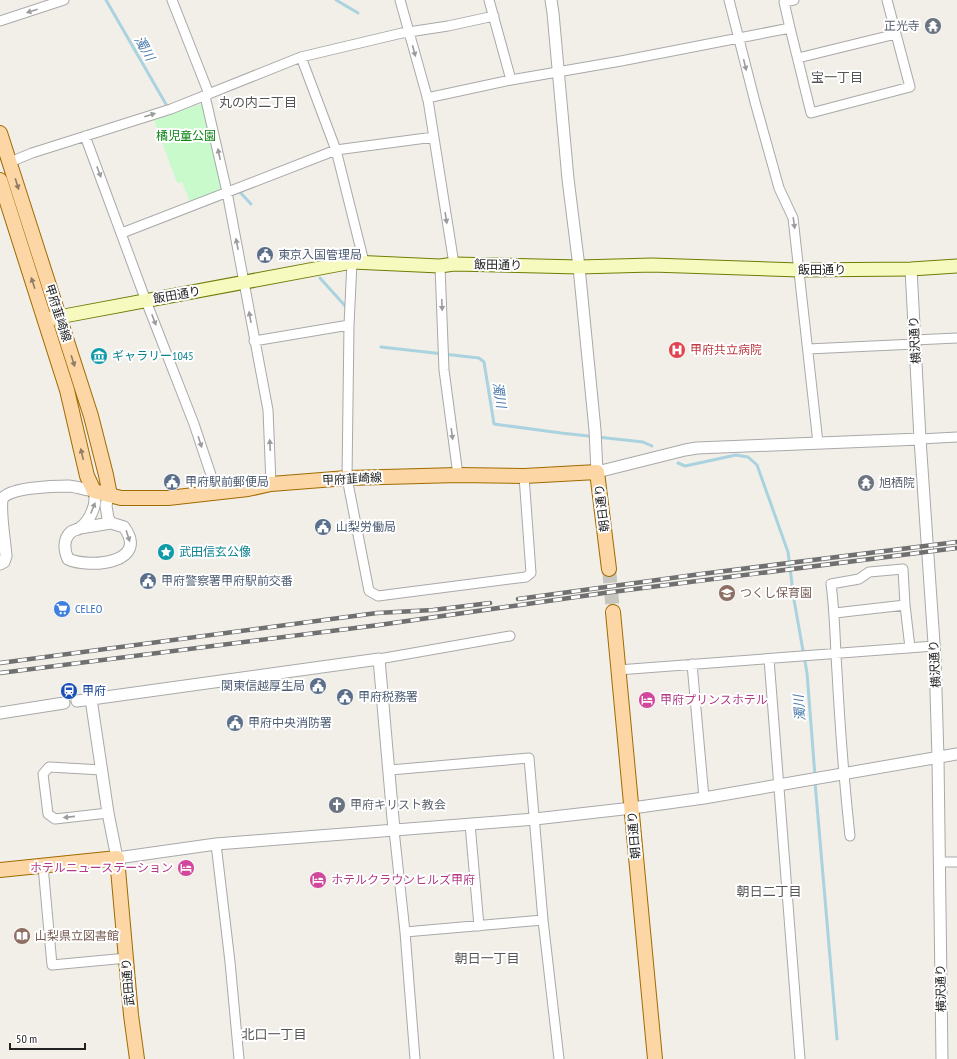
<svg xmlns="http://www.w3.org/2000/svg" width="957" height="1059" viewBox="0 0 957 1059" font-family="'PT Sans Narrow','Noto Sans JP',sans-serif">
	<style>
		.park { fill: #c8facc }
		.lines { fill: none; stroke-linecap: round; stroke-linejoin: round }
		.stream { stroke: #aad3df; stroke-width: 3 }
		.primary-tunnel { stroke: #c8c6c1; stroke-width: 14; stroke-dasharray: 14 7; stroke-linecap: butt }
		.minor-casing { stroke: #a9a9a9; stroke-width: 11 }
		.tertiary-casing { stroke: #a9a9a9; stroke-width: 13 }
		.secondary-casing { stroke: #707d05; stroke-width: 15 }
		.primary-casing { stroke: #a06b00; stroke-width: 16 }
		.minor { stroke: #fff; stroke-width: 9 }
		.tertiary { stroke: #fff; stroke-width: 11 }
		.secondary { stroke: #f7fabf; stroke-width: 13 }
		.primary { stroke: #fcd6a4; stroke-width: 14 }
		.rail-casing { stroke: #707070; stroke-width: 4.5 }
		.rail { stroke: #fff; stroke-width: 3; stroke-dasharray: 9; stroke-linecap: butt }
		.oneway { fill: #9c9c9c }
		.oneway2 { fill: #8f7c63 }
		.labels { text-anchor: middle; stroke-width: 4; stroke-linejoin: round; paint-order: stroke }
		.worship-label { font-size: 12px; fill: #5b616d; stroke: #fff; text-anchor: start }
		.park-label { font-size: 12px; fill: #0c8416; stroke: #fff }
		.service-label { font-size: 12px; fill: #4e5e75; stroke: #fff; text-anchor: start }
		.street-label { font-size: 12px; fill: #222; stroke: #fff }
		.health-label { font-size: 12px; fill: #be3a42; stroke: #fff; text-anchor: start }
		.culture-label { font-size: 12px; fill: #0d838f; stroke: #fff; text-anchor: start }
		.education-label { font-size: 12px; fill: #785e54; stroke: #fff; text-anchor: start }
		.shop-label { font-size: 12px; fill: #366cbe; stroke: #fff; text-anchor: start }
		.transit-label { font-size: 12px; fill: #164399; stroke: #fff; text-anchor: start }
		.hotel-label { font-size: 12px; fill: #b23c85; stroke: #fff; text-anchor: start }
		.water-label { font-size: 13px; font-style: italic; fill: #4a7aab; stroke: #fff }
		.neighbourhood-label { font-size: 13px; fill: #555; stroke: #fff }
	</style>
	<rect width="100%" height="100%" fill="#f2efe9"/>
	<!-- park -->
	<path class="park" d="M 204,103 L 223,189 L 190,202 L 182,182 L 177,183 L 154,120 Z"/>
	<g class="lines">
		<!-- stream -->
		<path class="stream" d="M 106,0 L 167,106
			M 336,0 L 358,13
			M 238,190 L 251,204
			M 320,278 L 347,308
			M 381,347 L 479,358 L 484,362 L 494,424 L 561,433 L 643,442 L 652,446
			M 678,463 L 685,466 L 736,455 L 748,457 L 757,465 L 788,552 L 794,600 L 807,673 L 815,776
			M 815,782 L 837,1039"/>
		<!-- primary-tunnel -->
		<path class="primary-tunnel" d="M 609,569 L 613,612"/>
		<!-- minor casing -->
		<g class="minor-casing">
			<path id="minor" d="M 172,0 L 209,94
				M 400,0 L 428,100 L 454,264
				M 489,0 L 511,80 L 621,61 L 790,28 L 811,113 L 910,87 L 887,0
				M 729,0 L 755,102 L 779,188 L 793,218 L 818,443
				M 0,21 L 64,0
				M 790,28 L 784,2 L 794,0
				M 301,57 L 336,150 L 364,262
				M 798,58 L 896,34
				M 205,96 L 227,192 L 268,410 L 271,484
				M 427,98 L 511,80
				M 85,136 L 146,301 L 194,424 L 217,493
				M 10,162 L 32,153 L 171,109 L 301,57 L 402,33 L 448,26 L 494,16
				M 122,233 L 336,150 L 434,137
				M 352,262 L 349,325 L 347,478 L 369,591 L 378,596 L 526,577 L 531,573 L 524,476
				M 440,266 L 444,370 L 458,475
				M 914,340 L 957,338
				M 254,341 L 349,325
				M 808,349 L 915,344
				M 920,439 L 957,437
				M 835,613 L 905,605 L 910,648
				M 379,659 L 510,636
				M 769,659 L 800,1059
				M 692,664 L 704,798
				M 618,670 L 934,646
				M 102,770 L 49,767 L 43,774 L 48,814 L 55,819 L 108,813
				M 390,770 L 529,758 L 543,920 L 559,1059
				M 470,824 L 479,926
				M 394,830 L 405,932 L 415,1059
				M 850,836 C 844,781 840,727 837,672 C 835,643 835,613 831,584 L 859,579 L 869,572 L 903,569 L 905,605
				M 216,844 L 230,962 L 239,1059
				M 939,862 L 957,862
				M 43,866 L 52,965 L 127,958
				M 405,932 L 543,920"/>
		</g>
		<!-- tertiary casing -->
		<g class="tertiary-casing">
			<path id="tertiary" d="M 551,0 L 553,13 L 568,179 L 579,267 L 595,430 L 597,472 L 685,450 L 697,448 L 920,439
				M 911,269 L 920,439 L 935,658 L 938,758 L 942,1059
				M 80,528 L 111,523
				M 0,564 L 4,562 L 6,556 C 5,542 0,513 2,500 C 5,487 58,486 69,486 C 78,487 86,490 94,491 C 98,503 90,521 80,528 C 77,530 73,530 71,532 C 63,539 64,550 68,559 C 90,569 150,563 124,527 L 111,523 L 108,518 L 106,506 L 108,495
				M 91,699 L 108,813 L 117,858 L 216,844 L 535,819 L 632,808 L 704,798 L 957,754
				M 77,701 L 379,659 L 394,830
				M 0,713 L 64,703"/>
		</g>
		<!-- secondary casing -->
		<g class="secondary-casing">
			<path id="secondary" d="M 48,319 L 352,262 L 440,266 L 454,264 L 579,267 L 652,265 L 799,270 L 911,269 L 957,266"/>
		</g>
		<!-- primary casing -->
		<g class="primary-casing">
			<path id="primary" d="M 0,133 L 91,416 L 106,475 L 109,490 L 108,495
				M 0,180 L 67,390 L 87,476 L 94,491 L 121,498 L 168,498 L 248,489 L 271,484 L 347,478 L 458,475 L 524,476 L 597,472 L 609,569
				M 613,612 L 655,1059
				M 0,870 L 117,858 L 131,1015 L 137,1059"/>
		</g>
		<!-- minor -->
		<use href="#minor" class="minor"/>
		<!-- tertiary -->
		<use href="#tertiary" class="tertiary"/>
		<!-- secondary -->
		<use href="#secondary" class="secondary"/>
		<!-- primary -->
		<use href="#primary" class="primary"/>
		<!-- rail casing -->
		<g class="rail-casing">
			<path id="rail" d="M 518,599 L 701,574 L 957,542
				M 0,663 L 377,613 L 433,610 L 490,603
				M 0,673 L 379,625 L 604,593 L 957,548"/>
		</g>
		<!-- rail -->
		<use href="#rail" class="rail"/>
	</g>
	<!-- one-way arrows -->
	<defs><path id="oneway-solid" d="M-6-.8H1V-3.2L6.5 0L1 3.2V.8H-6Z"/></defs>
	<g class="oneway">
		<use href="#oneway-solid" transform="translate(32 11) rotate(162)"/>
		<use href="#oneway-solid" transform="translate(414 51) rotate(75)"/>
		<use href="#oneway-solid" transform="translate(745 65) rotate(76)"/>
		<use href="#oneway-solid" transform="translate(150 115) rotate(-17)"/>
		<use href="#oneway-solid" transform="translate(219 154) rotate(-102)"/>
		<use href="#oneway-solid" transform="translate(99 172) rotate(69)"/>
		<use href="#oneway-solid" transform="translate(446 218) rotate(81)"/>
		<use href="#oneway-solid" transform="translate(794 223) rotate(82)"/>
		<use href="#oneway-solid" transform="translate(237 244) rotate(-101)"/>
		<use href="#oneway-solid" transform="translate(442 305) rotate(88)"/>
		<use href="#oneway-solid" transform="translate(250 317) rotate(-100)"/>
		<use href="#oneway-solid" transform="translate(154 320) rotate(69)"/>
		<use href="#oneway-solid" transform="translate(452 434) rotate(82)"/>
		<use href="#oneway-solid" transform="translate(200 442) rotate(72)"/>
		<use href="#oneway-solid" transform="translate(270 445) rotate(-93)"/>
		<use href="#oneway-solid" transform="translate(93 508) rotate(-68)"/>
		<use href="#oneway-solid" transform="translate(128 536) rotate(72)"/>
		<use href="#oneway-solid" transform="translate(69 817) rotate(174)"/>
	</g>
	<g class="oneway2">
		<use href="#oneway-solid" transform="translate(17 184) rotate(73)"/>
		<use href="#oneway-solid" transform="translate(33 283) rotate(-108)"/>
		<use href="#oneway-solid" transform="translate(73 361) rotate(72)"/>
		<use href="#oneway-solid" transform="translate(82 454) rotate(-103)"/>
	</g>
	<!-- icons -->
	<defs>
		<g id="temple-disc" transform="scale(0.9)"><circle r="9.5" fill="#6b7280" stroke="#fff"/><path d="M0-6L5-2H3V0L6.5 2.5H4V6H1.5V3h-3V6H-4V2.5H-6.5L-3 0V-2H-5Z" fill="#fff"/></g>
		<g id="civic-disc" transform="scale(0.9)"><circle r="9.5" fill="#5c6f8a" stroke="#fff"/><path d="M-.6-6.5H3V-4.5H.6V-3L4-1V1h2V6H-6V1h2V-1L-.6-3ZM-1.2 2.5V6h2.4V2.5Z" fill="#fff"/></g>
		<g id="hospital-disc" transform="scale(0.9)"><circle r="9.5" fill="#e0444e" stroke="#fff"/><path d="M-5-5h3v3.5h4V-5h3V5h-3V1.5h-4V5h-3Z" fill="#fff"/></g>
		<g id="museum-disc" transform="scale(0.9)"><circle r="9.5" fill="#0f9aa8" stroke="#fff"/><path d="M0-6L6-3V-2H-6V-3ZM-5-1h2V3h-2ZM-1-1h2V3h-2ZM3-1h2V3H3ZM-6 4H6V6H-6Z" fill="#fff"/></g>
		<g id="sight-disc" transform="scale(0.9)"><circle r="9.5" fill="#0f9aa8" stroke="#fff"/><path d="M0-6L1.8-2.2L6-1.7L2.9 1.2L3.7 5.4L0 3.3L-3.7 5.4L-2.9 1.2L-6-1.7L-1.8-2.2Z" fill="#fff"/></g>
		<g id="school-disc" transform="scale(0.9)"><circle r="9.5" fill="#8d6e63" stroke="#fff"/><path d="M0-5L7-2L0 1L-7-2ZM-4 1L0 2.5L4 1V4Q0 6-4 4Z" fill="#fff"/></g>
		<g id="supermarket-disc" transform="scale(0.9)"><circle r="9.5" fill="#3f7fe0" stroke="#fff"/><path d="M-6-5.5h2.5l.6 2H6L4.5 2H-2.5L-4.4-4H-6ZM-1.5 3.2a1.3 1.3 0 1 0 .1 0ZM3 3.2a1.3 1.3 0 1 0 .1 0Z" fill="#fff"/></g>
		<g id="station-disc" transform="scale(0.9)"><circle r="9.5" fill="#1a4fb4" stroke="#fff"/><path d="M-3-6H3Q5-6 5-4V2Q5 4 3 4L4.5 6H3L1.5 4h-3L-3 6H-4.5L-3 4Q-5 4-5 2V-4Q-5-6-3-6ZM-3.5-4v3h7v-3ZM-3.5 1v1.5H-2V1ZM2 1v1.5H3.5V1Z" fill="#fff"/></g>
		<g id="hotel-disc" transform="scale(0.9)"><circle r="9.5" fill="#d1479c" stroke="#fff"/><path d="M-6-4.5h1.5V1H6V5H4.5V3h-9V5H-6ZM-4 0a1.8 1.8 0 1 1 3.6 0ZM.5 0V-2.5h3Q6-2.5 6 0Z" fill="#fff"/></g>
		<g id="church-disc" transform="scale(0.9)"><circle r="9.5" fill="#6b7280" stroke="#fff"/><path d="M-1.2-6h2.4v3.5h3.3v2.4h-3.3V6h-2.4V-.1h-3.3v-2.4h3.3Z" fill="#fff"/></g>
		<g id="library-disc" transform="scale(0.9)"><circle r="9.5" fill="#8d6e63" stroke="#fff"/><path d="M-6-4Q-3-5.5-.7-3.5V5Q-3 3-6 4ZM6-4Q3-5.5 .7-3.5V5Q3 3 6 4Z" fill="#fff"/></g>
	</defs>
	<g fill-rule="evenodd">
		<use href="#temple-disc" x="933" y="26"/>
		<use href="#civic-disc" x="265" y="255"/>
		<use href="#hospital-disc" x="677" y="350"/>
		<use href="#museum-disc" x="99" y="356"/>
		<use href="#civic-disc" x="172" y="482"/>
		<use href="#temple-disc" x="866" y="483"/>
		<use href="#civic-disc" x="323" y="527"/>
		<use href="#sight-disc" x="166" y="552"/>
		<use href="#civic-disc" x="148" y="581"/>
		<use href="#school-disc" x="727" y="593"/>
		<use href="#supermarket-disc" x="62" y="609"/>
		<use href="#civic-disc" x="318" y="686"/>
		<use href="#station-disc" x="69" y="691"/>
		<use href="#civic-disc" x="345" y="697"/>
		<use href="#hotel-disc" x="647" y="700"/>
		<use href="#civic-disc" x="235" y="723"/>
		<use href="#church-disc" x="337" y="805"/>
		<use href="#hotel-disc" x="186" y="868"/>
		<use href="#hotel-disc" x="318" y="880"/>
		<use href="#library-disc" x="22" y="936"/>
	</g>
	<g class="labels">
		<!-- worship labels -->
		<g class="worship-label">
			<text x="920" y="30" text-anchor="end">正光寺</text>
			<text x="879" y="487">旭栖院</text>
			<text x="350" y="809">甲府キリスト教会</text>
		</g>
		<!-- park labels -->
		<g class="park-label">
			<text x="186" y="140">橘児童公園</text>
		</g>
		<!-- service labels -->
		<g class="service-label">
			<text x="278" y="259">東京入国管理局</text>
			<text x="185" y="486">甲府駅前郵便局</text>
			<text x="336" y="531">山梨労働局</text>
			<text x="161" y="585">甲府警察署甲府駅前交番</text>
			<text x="305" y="690" text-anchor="end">関東信越厚生局</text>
			<text x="358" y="701">甲府税務署</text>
			<text x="248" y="727">甲府中央消防署</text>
		</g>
		<!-- street labels -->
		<g class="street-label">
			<text transform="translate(498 265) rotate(1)" y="4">飯田通り</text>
			<text x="822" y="274">飯田通り</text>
			<text transform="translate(177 295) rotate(-10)" y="4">飯田通り</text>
			<text transform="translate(58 313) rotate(72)" y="4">甲府韮崎線</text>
			<text transform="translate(915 340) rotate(-93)" y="4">横沢通り</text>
			<text transform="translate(352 479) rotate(-3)" y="4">甲府韮崎線</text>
			<text transform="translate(602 508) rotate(-97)" y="4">朝日通り</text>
			<text transform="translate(935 664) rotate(-93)" y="4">横沢通り</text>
			<text transform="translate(634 835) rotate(-95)" y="4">朝日通り</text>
			<text transform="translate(128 982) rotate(-95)" y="4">武田通り</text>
			<text transform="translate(941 988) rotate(-91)" y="4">横沢通り</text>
		</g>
		<!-- health labels -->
		<g class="health-label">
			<text x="690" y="354">甲府共立病院</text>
		</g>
		<!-- culture labels -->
		<g class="culture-label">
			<text x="112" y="360">ギャラリー1045</text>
			<text x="179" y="556">武田信玄公像</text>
		</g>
		<!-- education labels -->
		<g class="education-label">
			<text x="740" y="597">つくし保育園</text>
			<text x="35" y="940">山梨県立図書館</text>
		</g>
		<!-- shop labels -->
		<g class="shop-label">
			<text x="75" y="613">CELEO</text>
		</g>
		<!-- transit labels -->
		<g class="transit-label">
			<text x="82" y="695">甲府</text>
		</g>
		<!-- hotel labels -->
		<g class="hotel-label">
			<text x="660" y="704">甲府プリンスホテル</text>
			<text x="173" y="872" text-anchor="end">ホテルニューステーション</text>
			<text x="331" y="884">ホテルクラウンヒルズ甲府</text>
		</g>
		<!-- water labels -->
		<g class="water-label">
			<text transform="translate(145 48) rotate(60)" y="5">濁川</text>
			<text transform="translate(500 395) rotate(81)" y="5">濁川</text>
			<text transform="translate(799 708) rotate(-95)" y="5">濁川</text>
		</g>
		<!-- neighbourhood labels -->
		<g class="neighbourhood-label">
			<text x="837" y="82">宝一丁目</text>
			<text x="258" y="107">丸の内二丁目</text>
			<text x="769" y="896">朝日二丁目</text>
			<text x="487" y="963">朝日一丁目</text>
			<text x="274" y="1039">北口一丁目</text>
		</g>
	</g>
	<!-- scale -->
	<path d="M10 1043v6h75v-6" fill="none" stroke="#222222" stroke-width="2"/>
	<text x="16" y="1043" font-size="12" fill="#222222" stroke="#ffffff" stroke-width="3" paint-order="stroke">50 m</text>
</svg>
